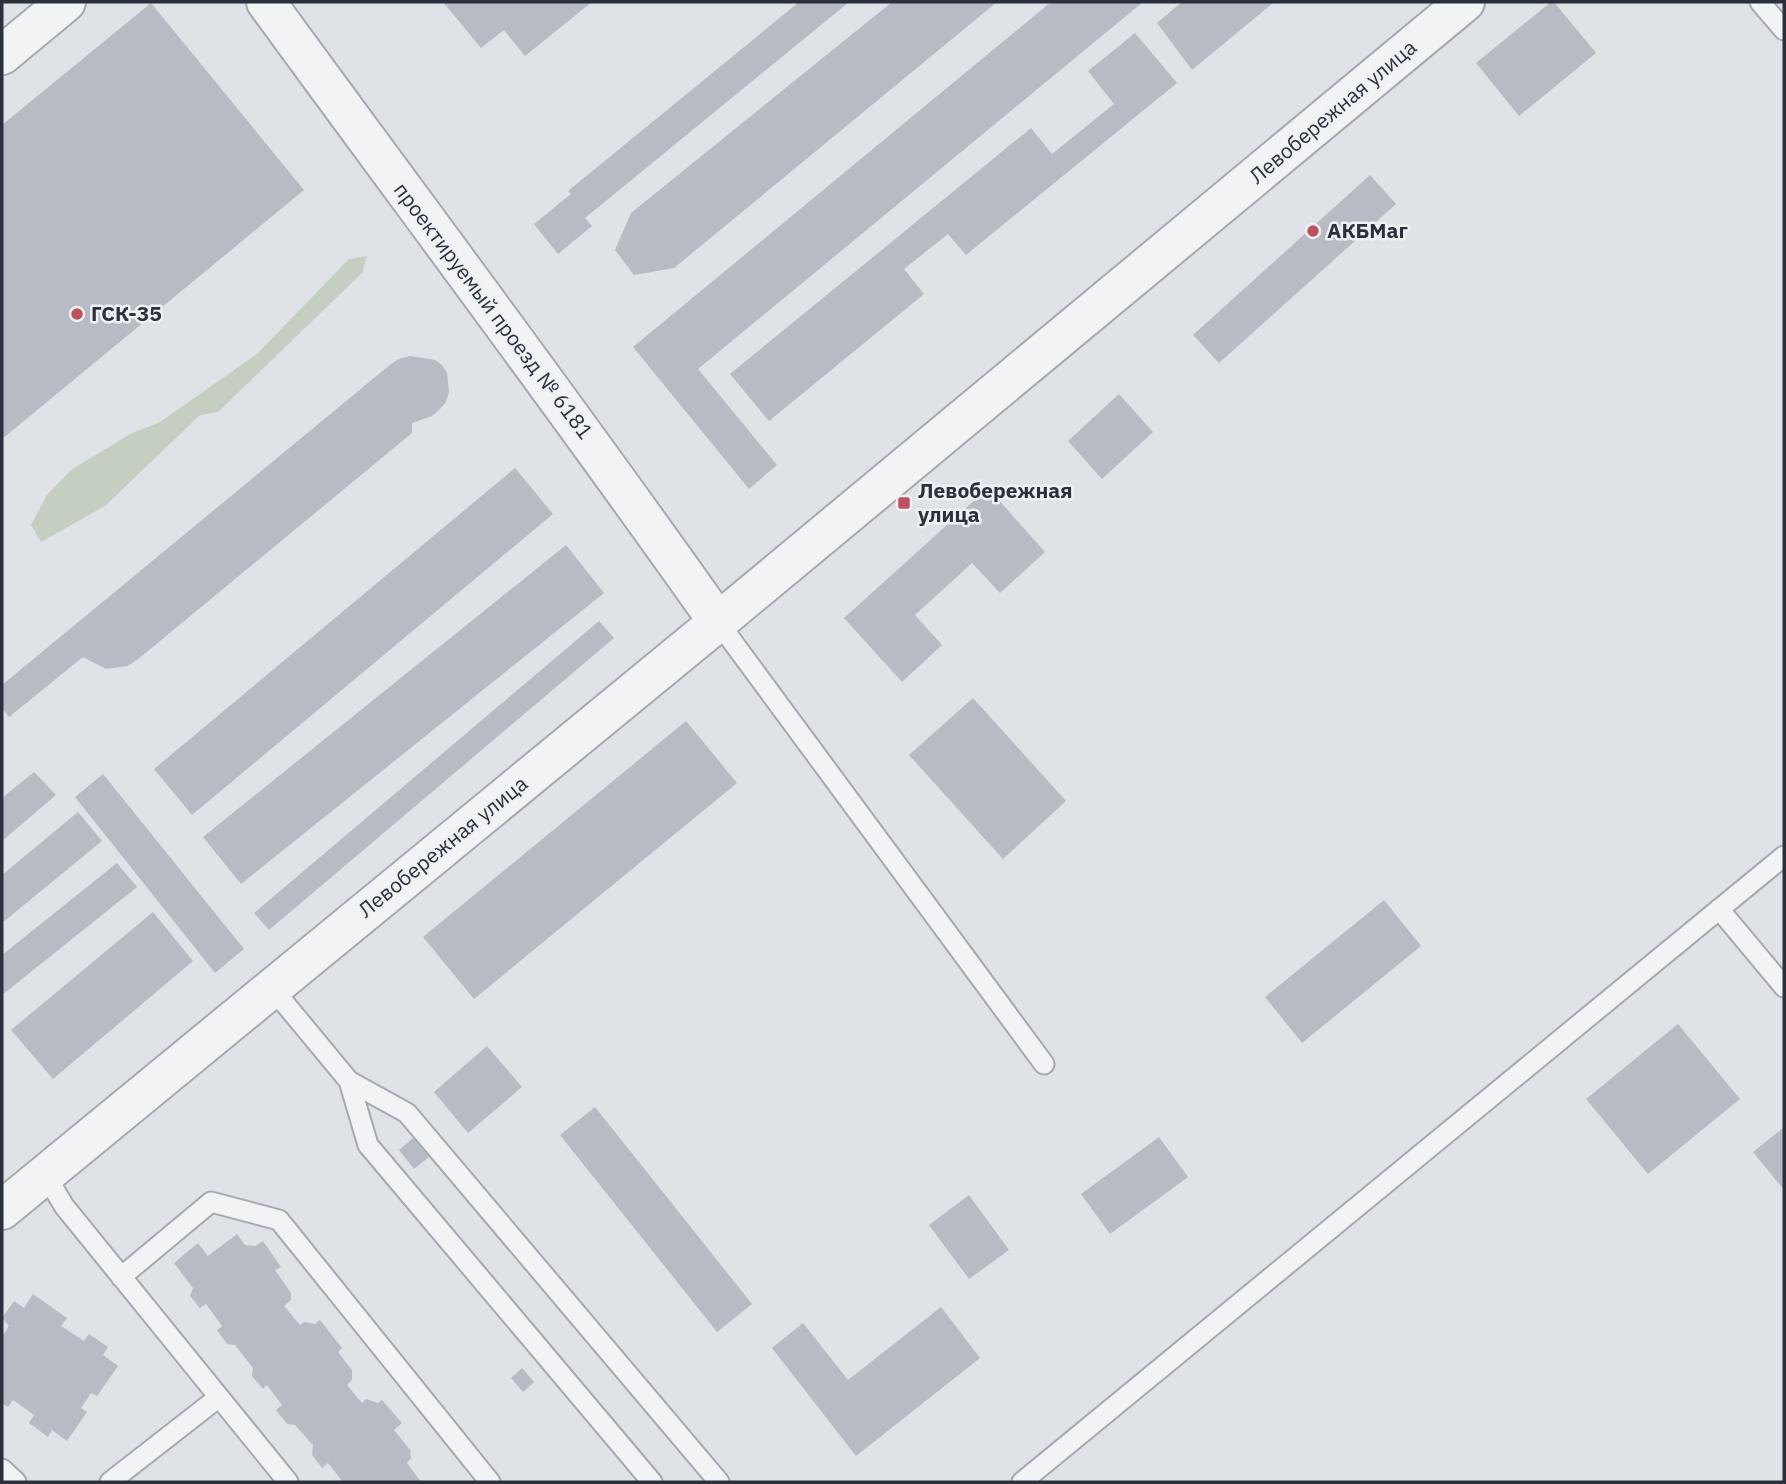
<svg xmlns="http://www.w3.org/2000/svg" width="1786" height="1484" viewBox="0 0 1786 1484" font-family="'IBM Plex Sans',sans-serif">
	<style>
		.green { fill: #c4cfc1 }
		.building { fill: #b7bbc3 }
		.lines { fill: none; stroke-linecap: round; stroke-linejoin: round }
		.service-casing { stroke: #a5a9b0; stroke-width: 23 }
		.minor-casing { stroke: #a5a9b0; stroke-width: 42 }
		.tertiary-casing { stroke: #a5a9b0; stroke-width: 42 }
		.service { stroke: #f1f3f5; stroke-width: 19 }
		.minor { stroke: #f1f3f5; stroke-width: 38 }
		.tertiary { stroke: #f1f3f5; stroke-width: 38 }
		.poi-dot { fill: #bd525e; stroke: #eef1f4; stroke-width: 2.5 }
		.labels { text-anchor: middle; stroke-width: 5; stroke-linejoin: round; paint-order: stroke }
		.street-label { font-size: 21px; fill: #2a303c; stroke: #eef1f4 }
		.poi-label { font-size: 21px; font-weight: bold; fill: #2a303c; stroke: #eef1f4; text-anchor: start }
	</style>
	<rect width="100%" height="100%" fill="#dfe2e6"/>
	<!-- green -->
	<path class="green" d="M 367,256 L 362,273 L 218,412 L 200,415 L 105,506 L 41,542 L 31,525 L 47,495 L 71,470 L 130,434 L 160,422 L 257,354 L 349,259 Z"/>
	<!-- building -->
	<path class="building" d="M 443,2 L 592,2 L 525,56 L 504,30 L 481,48 Z
		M 799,2 L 849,2 L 585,218 L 592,226 L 558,254 L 534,224 L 571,194 L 568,191 Z
		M 892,2 L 997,2 L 674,268 L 634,275 L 615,250 L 631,213 Z
		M 1051,2 L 1143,2 L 698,369 L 777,465 L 749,489 L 633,347 Z
		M 1182,2 L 1274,2 L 1192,70 L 1157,23 Z
		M 1551,2 L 1554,2 L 1596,53 L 1519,116 L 1476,63 Z
		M 151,3 L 304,190 L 2,439 L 2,125 Z
		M 1135,33 L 1177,83 L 966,255 L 948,234 L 904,269 L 924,294 L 769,421 L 730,374 L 1031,128 L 1052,154 L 1114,104 L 1088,71 Z
		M 1370,175 L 1396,204 L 1219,363 L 1193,335 Z
		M 410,356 L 435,360 L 442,365 L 447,373 L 449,392 L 446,402 L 440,409 L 432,416 L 412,423 L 412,433 L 137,660 L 127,666 L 106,669 L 83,657 L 9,717 L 2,708 L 2,685 L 391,364 L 399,359 Z
		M 1119,394 L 1153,432 L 1102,479 L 1068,441 Z
		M 515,468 L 553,514 L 192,815 L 154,769 Z
		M 988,488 L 1045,552 L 1000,593 L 972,563 L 915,615 L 942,645 L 902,682 L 844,618 Z
		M 566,545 L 604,593 L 241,884 L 203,837 Z
		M 599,621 L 614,638 L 269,930 L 254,913 Z
		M 973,698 L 1066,801 L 1003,859 L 909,755 Z
		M 686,721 L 737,783 L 474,999 L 423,937 Z
		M 34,772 L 56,795 L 2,841 L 2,798 Z
		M 103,774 L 244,949 L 215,973 L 75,797 Z
		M 78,812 L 102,841 L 2,923 L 2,875 Z
		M 117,863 L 137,887 L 2,995 L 2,955 Z
		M 1384,900 L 1421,946 L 1302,1043 L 1265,997 Z
		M 153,912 L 193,961 L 53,1079 L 11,1030 Z
		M 1678,1024 L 1740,1099 L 1648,1174 L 1586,1099 Z
		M 487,1046 L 522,1087 L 468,1133 L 434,1092 Z
		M 595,1107 L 752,1304 L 717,1332 L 560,1135 Z
		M 1784,1127 L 1784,1190 L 1753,1152 Z
		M 1159,1137 L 1188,1177 L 1110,1234 L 1081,1194 Z
		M 413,1138 L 429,1157 L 414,1169 L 399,1150 Z
		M 969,1195 L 1009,1250 L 969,1279 L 929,1225 Z
		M 237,1234 L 245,1245 L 255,1246 L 263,1241 L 281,1267 L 275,1270 L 291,1293 L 291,1300 L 284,1306 L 300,1325 L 304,1322 L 315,1324 L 320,1320 L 342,1348 L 338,1352 L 352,1370 L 352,1380 L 347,1385 L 362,1403 L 366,1399 L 378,1403 L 382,1400 L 402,1423 L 394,1430 L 410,1450 L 411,1458 L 407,1463 L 421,1482 L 343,1482 L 328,1463 L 322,1468 L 312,1455 L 313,1445 L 295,1425 L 287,1424 L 276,1410 L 282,1405 L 267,1385 L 263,1389 L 252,1376 L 253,1368 L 235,1345 L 227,1344 L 217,1330 L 222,1326 L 206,1304 L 200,1308 L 190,1296 L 193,1288 L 174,1263 L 198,1243 L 208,1256 Z
		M 33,1294 L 67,1318 L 61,1326 L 84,1341 L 89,1334 L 108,1347 L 103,1355 L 118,1366 L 97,1396 L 91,1393 L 81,1408 L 87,1412 L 67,1441 L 52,1430 L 48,1437 L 29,1423 L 34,1415 L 13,1400 L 8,1407 L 2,1403 L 2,1337 L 9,1326 L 2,1318 L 14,1301 L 24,1308 Z
		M 941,1307 L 980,1358 L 856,1456 L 772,1348 L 803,1323 L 848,1380 Z
		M 522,1368 L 534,1382 L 523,1392 L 511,1378 Z"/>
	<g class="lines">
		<!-- service casing -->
		<g class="service-casing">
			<path id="service" d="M 1760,2 L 1784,30
				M 718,622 L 1044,1064
				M 1719,909 L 1784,987
				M 272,988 L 349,1081 L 407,1113 L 719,1482
				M 349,1081 L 368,1145 L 652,1482
				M 45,1174 L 64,1206 L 288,1482
				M 121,1277 L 211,1202 L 279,1220 L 490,1482
				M 2,1469 L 16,1482
				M 110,1482 L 219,1397
				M 1022,1482 L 1784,856"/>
		</g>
		<!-- minor casing -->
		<g class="minor-casing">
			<path id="minor" d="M 266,2 C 417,209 571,413 718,622
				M 2,1210 L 718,622 L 1465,2"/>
		</g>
		<!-- tertiary casing -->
		<g class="tertiary-casing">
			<path id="tertiary" d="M 2,55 L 66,2"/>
		</g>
		<!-- service -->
		<use href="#service" class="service"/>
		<!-- minor -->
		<use href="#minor" class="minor"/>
		<!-- tertiary -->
		<use href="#tertiary" class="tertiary"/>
	</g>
	<!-- markers -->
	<g class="poi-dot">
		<circle cx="1313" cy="231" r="7"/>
		<circle cx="77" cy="314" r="7"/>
		<rect x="897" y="496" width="14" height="14" rx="3.5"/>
	</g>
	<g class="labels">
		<!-- street labels -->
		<g class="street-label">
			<text transform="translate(1333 112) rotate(-40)" y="7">Левобережная улица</text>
			<text transform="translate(493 311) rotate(53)" y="7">проектируемый проезд № 6181</text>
			<text transform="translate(443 847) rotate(-39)" y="7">Левобережная улица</text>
		</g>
		<!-- poi labels -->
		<g class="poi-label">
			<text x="1327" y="238">АКБМаг</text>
			<text x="91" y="321">ГСК-35</text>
			<text x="918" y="498">Левобережная<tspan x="918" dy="24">улица</tspan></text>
		</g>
	</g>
	<!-- border -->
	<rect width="1786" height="1484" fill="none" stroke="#2a303c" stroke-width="7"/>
</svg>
